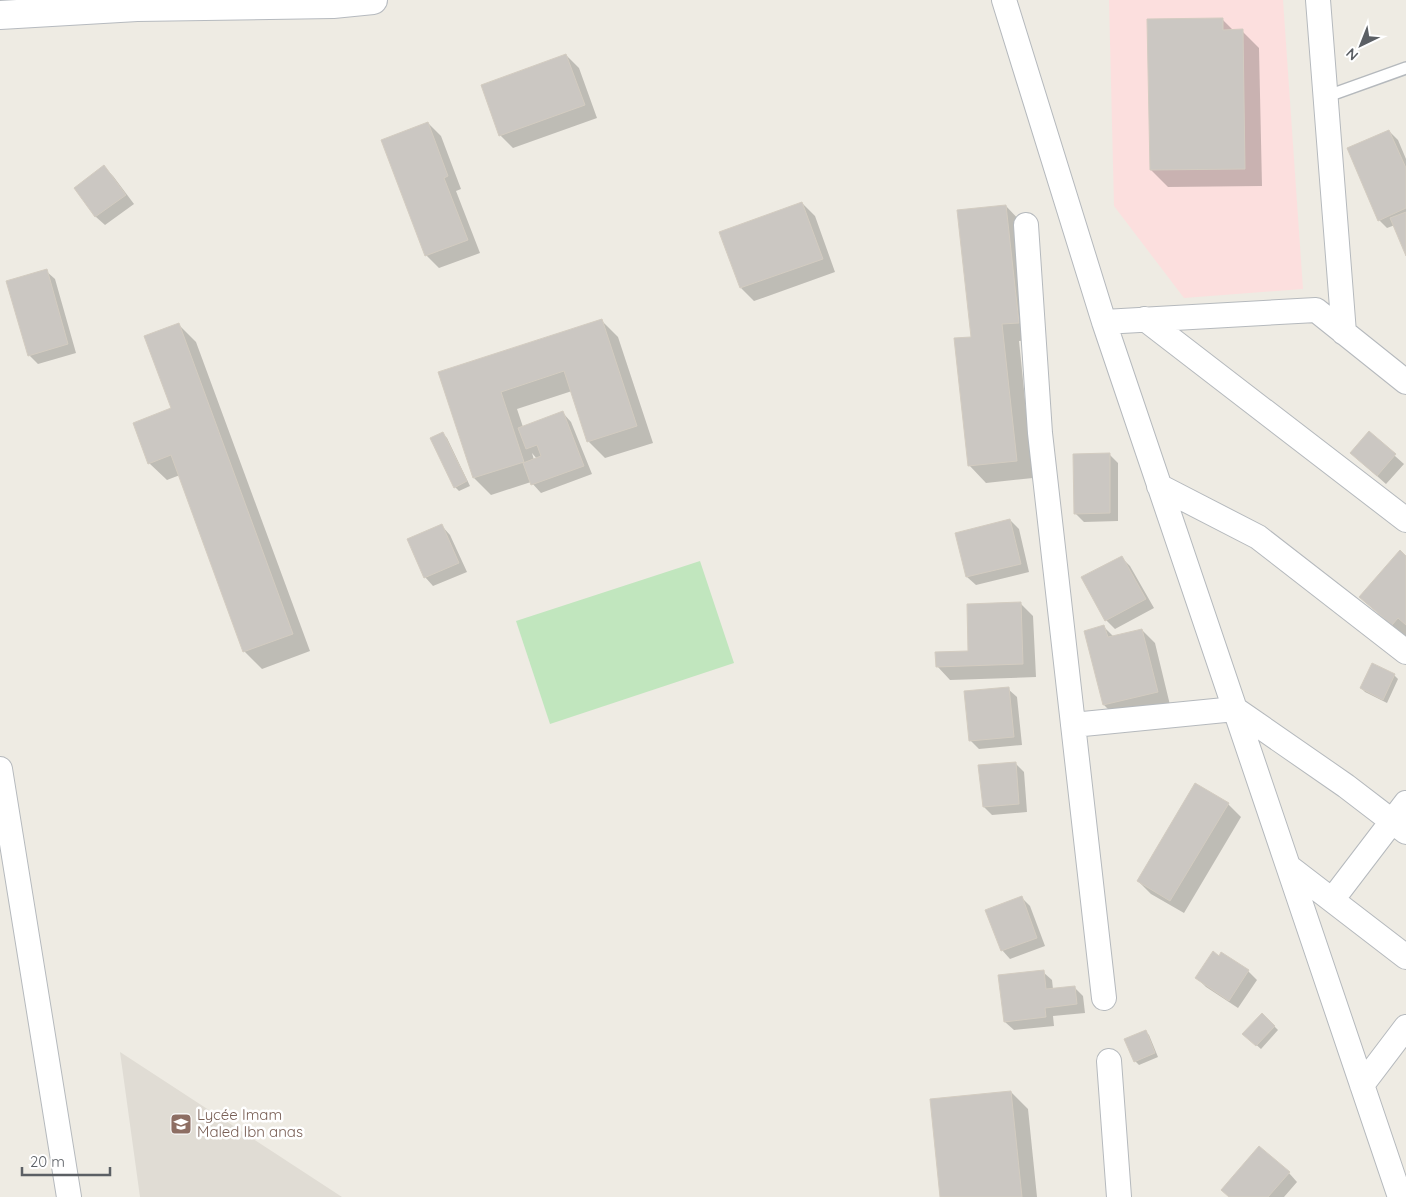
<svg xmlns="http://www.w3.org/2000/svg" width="1406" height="1197" viewBox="0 0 1406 1197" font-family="Quicksand,sans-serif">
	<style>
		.education { fill: #e0dcd4 }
		.medical { fill: #fcdfde }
		.green { fill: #c1e6be }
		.shadow { fill: #0003; fill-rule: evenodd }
		.building { fill: #cbc7c2; stroke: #d3ccc1 }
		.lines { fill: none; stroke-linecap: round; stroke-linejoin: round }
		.service-casing { stroke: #b5b9bd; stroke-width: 14 }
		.minor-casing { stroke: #b5b9bd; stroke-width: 26 }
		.secondary-casing { stroke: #b6babf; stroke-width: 30 }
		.service { stroke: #fff; stroke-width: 11 }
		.minor { stroke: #fff; stroke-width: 24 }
		.secondary { stroke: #fff; stroke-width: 28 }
		.labels { text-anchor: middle; stroke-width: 5; stroke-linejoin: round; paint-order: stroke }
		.education-label { font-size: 15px; fill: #785e54; stroke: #fff; text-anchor: start }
	</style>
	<rect width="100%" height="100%" fill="#eeebe3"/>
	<!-- education -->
	<path class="education" d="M 120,1052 L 342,1197 L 140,1197 Z"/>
	<!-- medical -->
	<path class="medical" d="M 1109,0 L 1283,0 L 1303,289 L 1184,298 L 1114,206 Z"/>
	<!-- green -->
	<path class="green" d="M 700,561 L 734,663 L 550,724 L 516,621 Z"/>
	<!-- shadow -->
	<path class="shadow" d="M 1223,20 L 1234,31 L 1242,31 L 1259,48 L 1262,186 L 1168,187 L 1151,170 Z
		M 566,55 L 579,68 L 597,118 L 513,148 L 500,135 Z
		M 428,123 L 441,136 L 461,189 L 456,191 L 480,253 L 439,268 L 426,255 Z
		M 1389,131 L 1398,140 L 1406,159 L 1406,253 L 1395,225 L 1387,228 L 1379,220 Z
		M 104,167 L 113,176 L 134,204 L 105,225 L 96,217 L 75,188 Z
		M 802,203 L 815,216 L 835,272 L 754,301 L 741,288 Z
		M 1006,206 L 1023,224 L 1035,340 L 1019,341 L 1033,478 L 986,483 L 969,465 L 972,338 Z
		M 46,271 L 55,279 L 76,353 L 38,364 L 29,355 Z
		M 601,320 L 618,337 L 653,443 L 605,458 L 588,441 L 572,391 L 517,409 L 523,427 L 563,413 L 571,422 L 592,474 L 541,493 L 531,482 L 491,495 L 474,478 L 439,373 ZM 532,453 L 537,459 L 534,460 Z
		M 179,325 L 196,342 L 310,651 L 262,669 L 245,652 L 180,475 L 167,480 L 149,463 L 173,409 Z
		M 1369,433 L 1404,464 L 1386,484 L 1360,461 Z
		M 443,434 L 447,438 L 470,486 L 459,491 L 455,487 Z
		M 1109,454 L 1118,463 L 1118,521 L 1084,522 L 1075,513 Z
		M 1010,520 L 1019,529 L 1029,572 L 976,585 L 967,577 Z
		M 442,526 L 450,535 L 467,572 L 433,586 L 425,577 Z
		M 1121,557 L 1130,566 L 1154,608 L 1115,629 L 1106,620 L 1083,578 Z
		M 1406,557 L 1406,636 L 1405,637 L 1361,597 Z
		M 1020,603 L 1033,616 L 1036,677 L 950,680 L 937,666 L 969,652 Z
		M 1104,627 L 1114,637 L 1142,630 L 1155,643 L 1170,705 L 1117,718 L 1104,705 Z
		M 1394,675 L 1398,679 L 1387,703 L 1365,692 L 1361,688 Z
		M 1008,689 L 1017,697 L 1022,745 L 979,749 L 970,740 Z
		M 1015,763 L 1024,772 L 1027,812 L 992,815 L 984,807 Z
		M 1195,785 L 1228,804 L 1241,817 L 1184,913 L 1151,894 L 1138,881 Z
		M 1022,898 L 1030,906 L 1045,946 L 1010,959 L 1002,950 Z
		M 1248,971 L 1257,980 L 1238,1008 L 1206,987 L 1197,978 Z
		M 1043,972 L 1052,980 L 1053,989 L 1074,987 L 1083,996 L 1085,1013 L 1053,1016 L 1054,1026 L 1014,1030 L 1005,1022 Z
		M 1262,1014 L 1278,1030 L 1261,1049 L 1244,1034 Z
		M 1145,1031 L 1149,1035 L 1158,1057 L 1139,1065 L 1135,1061 Z
		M 1011,1092 L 1028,1109 L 1037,1197 L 941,1197 Z
		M 1289,1173 L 1297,1182 L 1284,1197 L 1230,1197 Z"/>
	<!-- building -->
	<path class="building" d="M 1223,18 L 1223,30 L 1243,29 L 1245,169 L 1150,170 L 1147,19 Z
		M 566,54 L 585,105 L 499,136 L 481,85 Z
		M 428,122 L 448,176 L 444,178 L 468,240 L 425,256 L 381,140 Z
		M 1389,130 L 1406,168 L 1406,208 L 1378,221 L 1347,148 Z
		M 104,165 L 126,195 L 95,217 L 74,188 Z
		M 802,202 L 823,259 L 740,288 L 719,232 Z
		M 1006,205 L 1019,323 L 1002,324 L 1017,461 L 968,466 L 954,338 L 971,337 L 957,210 Z
		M 1406,212 L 1406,256 L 1390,218 Z
		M 47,269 L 68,344 L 28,356 L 6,281 Z
		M 602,319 L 637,426 L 587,442 L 564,371 L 501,392 L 524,462 L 473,478 L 438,372 Z
		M 179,323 L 293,634 L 243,652 L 171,455 L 148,464 L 133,423 L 171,408 L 144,336 Z
		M 563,411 L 584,466 L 531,485 L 523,463 L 541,456 L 537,445 L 526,449 L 518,428 Z
		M 1369,431 L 1396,454 L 1377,476 L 1350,453 Z
		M 443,432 L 467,481 L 454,488 L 430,438 Z
		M 1110,453 L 1110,513 L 1074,514 L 1073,454 Z
		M 1010,519 L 1021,564 L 966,577 L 955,533 Z
		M 442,524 L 459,563 L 424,578 L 407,539 Z
		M 1400,550 L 1406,556 L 1406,625 L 1398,618 L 1392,625 L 1359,597 Z
		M 1122,556 L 1146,599 L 1105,621 L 1081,577 Z
		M 1021,602 L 1023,664 L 936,667 L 935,652 L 968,651 L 967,604 Z
		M 1104,625 L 1108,637 L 1142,629 L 1158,692 L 1103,705 L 1084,631 Z
		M 1372,663 L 1395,674 L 1383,700 L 1360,688 Z
		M 1009,687 L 1014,737 L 969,741 L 964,691 Z
		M 1016,762 L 1019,804 L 983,807 L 978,765 Z
		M 1195,783 L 1229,803 L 1170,901 L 1137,881 Z
		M 1022,896 L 1037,938 L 1001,951 L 985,910 Z
		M 1213,951 L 1219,956 L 1221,952 L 1249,970 L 1229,1001 L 1195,978 Z
		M 1044,970 L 1046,989 L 1075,986 L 1077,1004 L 1045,1008 L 1046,1017 L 1004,1022 L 998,975 Z
		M 1262,1013 L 1275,1026 L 1256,1046 L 1242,1034 Z
		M 1146,1030 L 1155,1053 L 1134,1062 L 1124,1039 Z
		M 1011,1091 L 1022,1197 L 940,1197 L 930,1099 Z
		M 1259,1146 L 1290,1172 L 1268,1197 L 1229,1197 L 1221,1190 Z"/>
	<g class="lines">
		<!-- service casing -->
		<g class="service-casing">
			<path id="service" d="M 1325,97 L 1406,68"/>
		</g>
		<!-- minor casing -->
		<g class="minor-casing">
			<path id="minor" d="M 1004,0 L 1104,322 L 1400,1197
				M 1318,0 L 1344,333
				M 1026,225 L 1040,433 L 1104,998
				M 1145,319 L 1406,520
				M 1104,322 L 1316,310 L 1406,382
				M 1159,486 L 1258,537 L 1406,652
				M 1073,725 L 1235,709 L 1346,786 L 1406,832
				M 0,769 L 69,1197
				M 1289,867 L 1406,957
				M 1332,900 L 1406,803
				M 1109,1061 L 1119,1197
				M 1362,1085 L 1406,1027"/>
		</g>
		<!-- secondary casing -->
		<g class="secondary-casing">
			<path id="secondary" d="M 0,15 L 137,7 L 333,4 L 373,0"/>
		</g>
		<!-- service -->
		<use href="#service" class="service"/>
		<!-- minor -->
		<use href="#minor" class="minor"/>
		<!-- secondary -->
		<use href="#secondary" class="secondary"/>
	</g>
	<!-- icons -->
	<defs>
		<g id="school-square" transform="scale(1.125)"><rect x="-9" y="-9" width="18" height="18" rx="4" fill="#8d6e63" stroke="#fff"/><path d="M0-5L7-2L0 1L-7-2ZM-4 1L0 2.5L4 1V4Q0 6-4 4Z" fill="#fff"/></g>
	</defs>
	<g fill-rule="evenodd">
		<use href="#school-square" x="181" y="1124"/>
	</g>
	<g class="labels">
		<!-- education labels -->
		<g class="education-label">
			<text x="197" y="1120">Lycée Imam<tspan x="197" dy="17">Maled Ibn anas</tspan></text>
		</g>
	</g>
	<!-- north arrow -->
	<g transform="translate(1361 45) rotate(223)" stroke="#ffffff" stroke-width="4" paint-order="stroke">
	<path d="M0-4L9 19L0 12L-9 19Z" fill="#5b5f64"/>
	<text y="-8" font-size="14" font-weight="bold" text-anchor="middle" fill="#5b5f64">N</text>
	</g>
	<!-- scale -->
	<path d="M22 1167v8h88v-8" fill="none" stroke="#5b5f64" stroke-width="2.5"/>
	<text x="30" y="1167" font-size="15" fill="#5b5f64" stroke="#ffffff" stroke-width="4" paint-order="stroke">20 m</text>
</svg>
